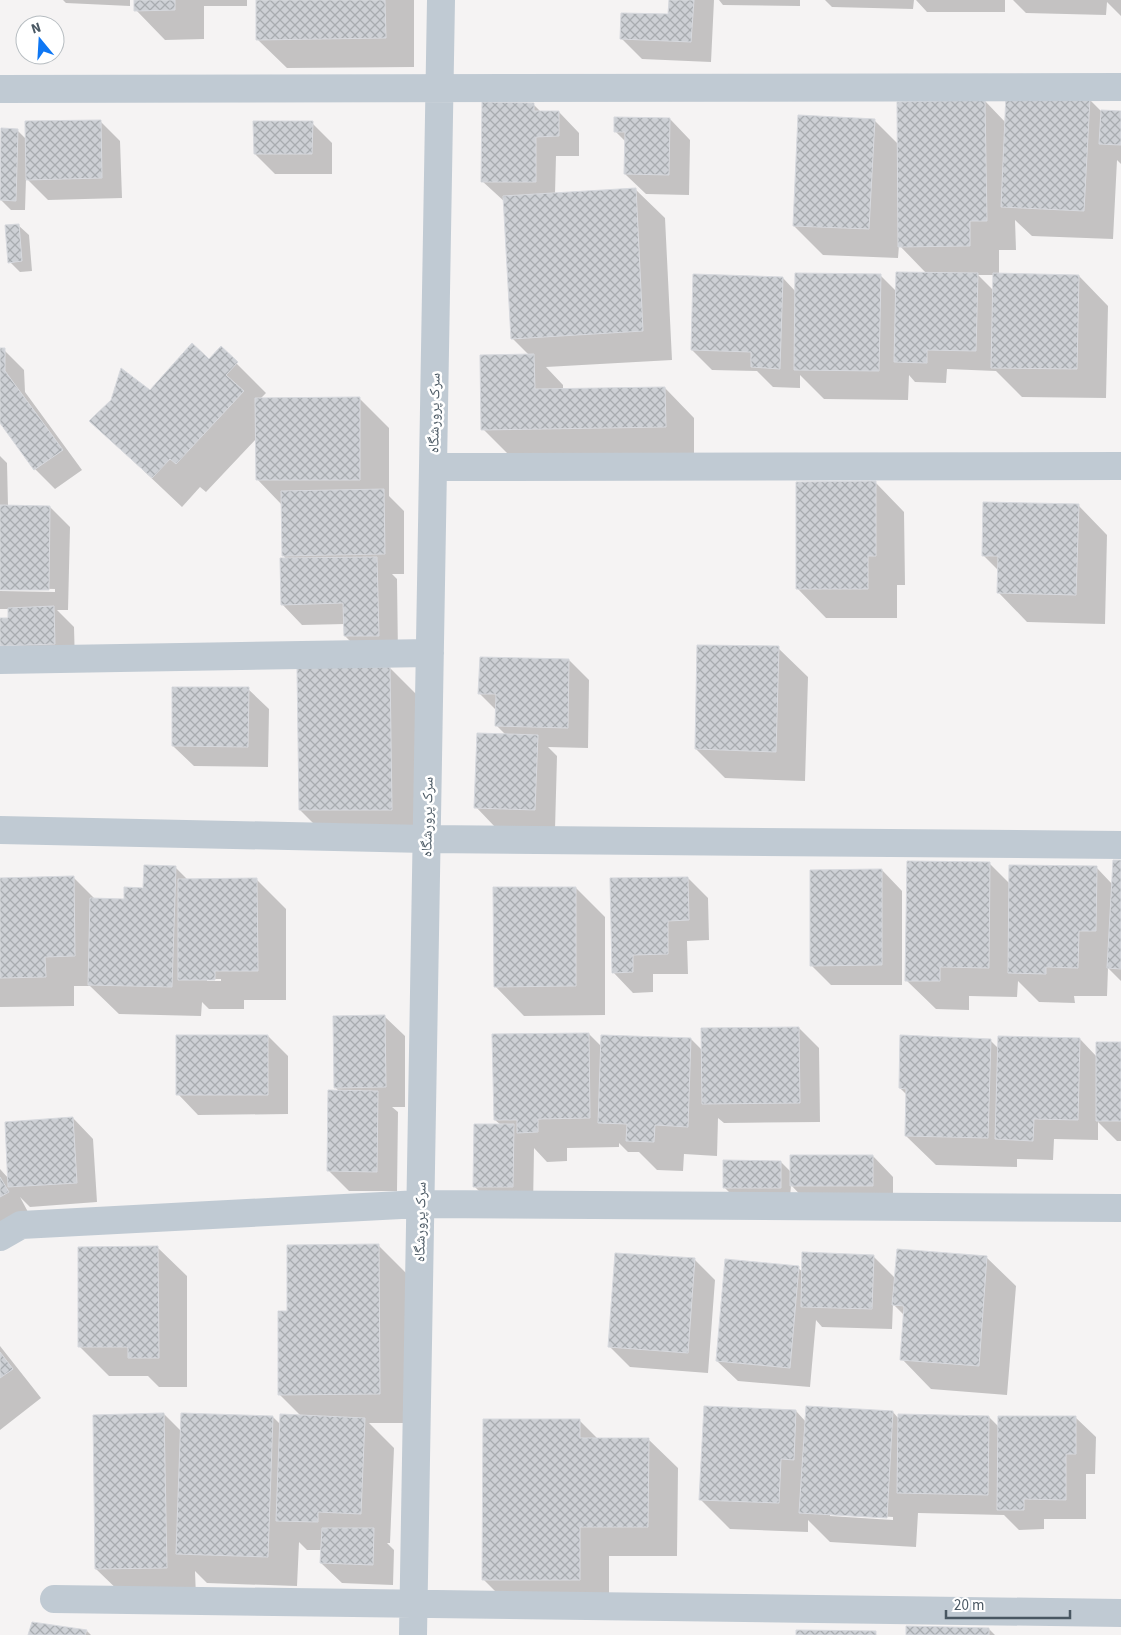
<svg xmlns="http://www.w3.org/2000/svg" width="1121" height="1635" viewBox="0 0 1121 1635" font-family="'Source Sans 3','Noto Naskh Arabic',sans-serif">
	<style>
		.shadow { fill: #0003; fill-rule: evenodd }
		.building { fill: url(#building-cross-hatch); stroke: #d7d9de }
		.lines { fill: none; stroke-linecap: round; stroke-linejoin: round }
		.minor { stroke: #c0cad3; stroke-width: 28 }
		.labels { text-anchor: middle; stroke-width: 5; stroke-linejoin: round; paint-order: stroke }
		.street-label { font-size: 15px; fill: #495762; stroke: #fff }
	</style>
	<defs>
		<pattern id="building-cross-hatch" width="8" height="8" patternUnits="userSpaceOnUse" patternTransform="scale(1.25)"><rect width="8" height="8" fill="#cdd0d5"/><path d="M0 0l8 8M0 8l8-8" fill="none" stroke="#a8acb0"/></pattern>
	</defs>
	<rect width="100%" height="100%" fill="#f5f3f3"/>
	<!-- shadow -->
	<path class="shadow" d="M 63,0 L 130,0 L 130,6 L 66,3 Z
		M 135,0 L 247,0 L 247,6 L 204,6 L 204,39 L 165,40 L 136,10 Z
		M 257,0 L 414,0 L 414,67 L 287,68 L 257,39 Z
		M 670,0 L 714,0 L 711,62 L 642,59 L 621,38 L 669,16 Z
		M 719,0 L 800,0 L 800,6 L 723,5 Z
		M 825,0 L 914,0 L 913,9 L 832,7 Z
		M 916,0 L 1005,0 L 1005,12 L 927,12 Z
		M 1013,0 L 1121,0 L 1121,16 L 1107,2 L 1106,15 L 1026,13 Z
		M 1089,99 L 1101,111 L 1121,112 L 1121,164 L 1117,160 L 1113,239 L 1032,236 L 1015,220 L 1016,250 L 999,250 L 999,275 L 1079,276 L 1108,306 L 1106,398 L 1022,397 L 996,371 L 947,369 L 946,383 L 915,382 L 909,375 L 908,400 L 824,399 L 800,375 L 800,388 L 773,387 L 757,371 L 712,370 L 692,350 L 783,278 L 796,292 L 881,276 L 897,292 L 927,274 L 899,245 L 898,258 L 823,255 L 794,226 L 874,120 L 898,144 L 985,101 L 1006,123 ZM 978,275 L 995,275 L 994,291 Z
		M 533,104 L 541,112 L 559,112 L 579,133 L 579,156 L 556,156 L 555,194 L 635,189 L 665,218 L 672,360 L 546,367 L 563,385 L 563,390 L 665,388 L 694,418 L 694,456 L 512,458 L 483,429 L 529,355 L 512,338 L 505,202 L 482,181 Z
		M 670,119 L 690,140 L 689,195 L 646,194 L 625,174 L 626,142 L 615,131 Z
		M 100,121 L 120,141 L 122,198 L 48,200 L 26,178 L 25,210 L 11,210 L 1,200 L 17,130 L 26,139 Z
		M 312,123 L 332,143 L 332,174 L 275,174 L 255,154 Z
		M 18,225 L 29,235 L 32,271 L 20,272 L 10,262 Z
		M 221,348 L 266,393 L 260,399 L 359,398 L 389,428 L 389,496 L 404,511 L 404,574 L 392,574 L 397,579 L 398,656 L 365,656 L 345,636 L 345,624 L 302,625 L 282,604 L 287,560 L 283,555 L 282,505 L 257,479 L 257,438 L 206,492 L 200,487 L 182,507 L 91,421 L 209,361 Z
		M 0,350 L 4,350 L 24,370 L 25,392 L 82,470 L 55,489 L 35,469 L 0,420 Z
		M 0,456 L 7,463 L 8,506 L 50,507 L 70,527 L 68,610 L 57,610 L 74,627 L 75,664 L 0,661 L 0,620 L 9,619 L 9,609 L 0,609 L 0,591 L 55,592 L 55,589 L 0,588 Z
		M 875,482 L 904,512 L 905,585 L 897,585 L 897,618 L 826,618 L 797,588 Z
		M 1078,505 L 1107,535 L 1105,624 L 1027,622 L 998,592 L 999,571 L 983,555 Z
		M 778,648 L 808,677 L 805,781 L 725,778 L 696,749 Z
		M 569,660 L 589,680 L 588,748 L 548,747 L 557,756 L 555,830 L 496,828 L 476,807 L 506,735 L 497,726 L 497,711 L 480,694 Z
		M 390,668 L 419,697 L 420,838 L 329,839 L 300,810 Z
		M 248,689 L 269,709 L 268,767 L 194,766 L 173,746 Z
		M 1121,862 L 1121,981 L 1108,968 L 1107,996 L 1074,996 L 1075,1003 L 1039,1002 L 1018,981 L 1017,997 L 969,996 L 969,1010 L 936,1009 L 906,980 L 989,863 L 1010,884 L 1096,867 L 1112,884 Z
		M 175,867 L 188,880 L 257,880 L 286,909 L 286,1000 L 244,1000 L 244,1009 L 209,1009 L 202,1002 L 201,1016 L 119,1014 L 90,986 L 74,986 L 74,1006 L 0,1007 L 0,879 L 73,877 L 95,899 L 125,900 ZM 207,979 L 221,979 L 221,981 L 207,981 Z
		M 882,870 L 902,891 L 902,985 L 831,985 L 811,965 Z
		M 688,878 L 708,898 L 709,940 L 687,941 L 688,974 L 653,974 L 653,992 L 633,993 L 613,972 Z
		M 576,888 L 605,917 L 605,1015 L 524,1016 L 495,986 Z
		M 384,1016 L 405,1036 L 405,1107 L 392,1107 L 398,1112 L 397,1191 L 349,1191 L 329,1171 L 340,1092 L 335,1087 Z
		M 799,1028 L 819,1048 L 820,1122 L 724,1123 L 718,1118 L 717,1156 L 684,1154 L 683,1171 L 657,1170 L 639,1152 L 628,1152 L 619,1143 L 619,1147 L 567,1148 L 567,1161 L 547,1162 L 534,1148 L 533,1207 L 494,1206 L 474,1186 L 501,1125 L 495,1120 L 589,1034 L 602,1047 L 691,1039 L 703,1051 Z
		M 268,1036 L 288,1056 L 288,1114 L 198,1115 L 178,1094 Z
		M 1080,1039 L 1097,1057 L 1121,1044 L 1121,1141 L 1117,1141 L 1098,1122 L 1098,1140 L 1054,1139 L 1053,1160 L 1017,1159 L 1017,1167 L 936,1165 L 906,1136 L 907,1095 L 900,1088 L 990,1040 L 999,1049 Z
		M 73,1118 L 93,1139 L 97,1202 L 30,1207 L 20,1197 L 28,1212 L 0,1229 L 0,1169 L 9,1179 Z
		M 873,1156 L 893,1177 L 893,1206 L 811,1206 L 791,1185 L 790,1198 L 734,1197 L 724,1187 L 781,1162 L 791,1172 Z
		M 379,1246 L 408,1275 L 408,1423 L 369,1423 L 394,1448 L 390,1543 L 387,1543 L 394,1550 L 393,1585 L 342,1583 L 321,1563 L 322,1550 L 307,1550 L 299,1542 L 297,1586 L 207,1583 L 195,1571 L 196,1597 L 126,1598 L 96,1569 L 164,1414 L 182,1432 L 273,1417 L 281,1425 L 301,1416 L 279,1394 L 288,1312 Z
		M 157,1247 L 187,1276 L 187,1387 L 159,1387 L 148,1376 L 109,1376 L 80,1347 Z
		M 873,1256 L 896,1279 L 986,1257 L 1016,1286 L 1007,1395 L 931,1389 L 902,1359 L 905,1316 L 893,1304 L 892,1329 L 822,1327 L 816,1320 L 810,1387 L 738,1381 L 717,1361 L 798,1268 L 803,1272 Z
		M 695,1260 L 715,1280 L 708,1373 L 630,1367 L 610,1347 Z
		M 0,1346 L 41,1398 L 0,1430 Z
		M 796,1411 L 806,1422 L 893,1412 L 899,1419 L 989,1417 L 999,1427 L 1075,1417 L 1096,1437 L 1095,1474 L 1086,1474 L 1086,1519 L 1044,1519 L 1044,1529 L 1019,1530 L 1004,1515 L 918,1513 L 916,1547 L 830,1542 L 808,1520 L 808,1532 L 730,1529 L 700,1499 ZM 830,1513 L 893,1517 L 893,1520 L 830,1516 Z
		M 579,1420 L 598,1439 L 648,1439 L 678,1468 L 677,1556 L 609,1556 L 609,1609 L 513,1609 L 484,1580 Z
		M 33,1623 L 87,1631 L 91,1635 L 30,1635 Z
		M 989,1629 L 995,1635 L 908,1635 Z"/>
	<!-- building -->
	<path class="building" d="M 134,0 L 175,0 L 175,10 L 134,11 Z
		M 256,0 L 385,0 L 386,38 L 256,40 Z
		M 669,0 L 694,0 L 691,42 L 620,39 L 621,13 L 668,14 Z
		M 1006,95 L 1090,98 L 1084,211 L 1001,207 Z
		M 985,100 L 987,221 L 970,221 L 970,246 L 898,247 L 897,102 Z
		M 482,102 L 534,103 L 534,111 L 559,111 L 559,136 L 536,137 L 536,182 L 481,182 Z
		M 1101,110 L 1121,111 L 1121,145 L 1099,144 Z
		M 798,115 L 875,119 L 869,229 L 793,226 Z
		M 614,117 L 670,118 L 669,175 L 624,174 L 625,132 L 614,132 Z
		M 101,120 L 102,178 L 26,180 L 25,121 Z
		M 253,121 L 313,121 L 312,154 L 254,154 Z
		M 1,128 L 18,129 L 16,201 L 0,200 Z
		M 636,188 L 643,331 L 511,339 L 503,196 Z
		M 19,224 L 22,261 L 8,263 L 5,225 Z
		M 896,272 L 978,273 L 976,351 L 927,350 L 927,363 L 894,362 Z
		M 795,273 L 881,274 L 879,371 L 794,370 Z
		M 993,273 L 1079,275 L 1077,369 L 991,368 Z
		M 693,274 L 783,277 L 780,369 L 751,367 L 751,352 L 691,350 Z
		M 192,343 L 209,359 L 221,346 L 238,362 L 226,375 L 244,391 L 176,464 L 170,459 L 152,478 L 89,421 L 111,400 L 121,368 L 150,390 Z
		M 0,348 L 5,348 L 5,371 L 63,450 L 34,470 L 0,423 Z
		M 534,354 L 535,389 L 665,387 L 666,427 L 481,430 L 480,355 Z
		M 360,397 L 360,480 L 256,480 L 255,398 Z
		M 876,481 L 876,556 L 868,556 L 868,589 L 796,589 L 796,482 Z
		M 384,489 L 385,554 L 282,556 L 281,491 Z
		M 983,502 L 1079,504 L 1076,595 L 997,593 L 998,556 L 982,556 Z
		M 0,505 L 50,506 L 49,590 L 0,590 Z
		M 377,557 L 379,636 L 344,636 L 343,603 L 281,605 L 280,558 Z
		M 54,606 L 55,644 L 0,646 L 0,618 L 8,618 L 8,608 Z
		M 697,645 L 779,646 L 776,752 L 695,749 Z
		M 480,657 L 569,659 L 568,728 L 495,726 L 496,694 L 478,694 Z
		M 390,667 L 392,810 L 299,810 L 297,668 Z
		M 172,687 L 249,687 L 248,747 L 172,746 Z
		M 477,733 L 538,735 L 535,810 L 474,808 Z
		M 1113,860 L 1121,860 L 1121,969 L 1107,968 Z
		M 907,861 L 990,862 L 989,968 L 940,967 L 940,981 L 905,981 Z
		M 144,865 L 176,866 L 172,987 L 88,985 L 90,898 L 124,899 L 124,887 L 143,888 Z
		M 1009,865 L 1097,866 L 1096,931 L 1079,931 L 1078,968 L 1046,967 L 1046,974 L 1008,973 Z
		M 882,869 L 882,965 L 810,966 L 810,870 Z
		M 74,876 L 75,956 L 45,957 L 46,977 L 0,978 L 0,878 Z
		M 688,877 L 689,920 L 668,921 L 668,954 L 633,955 L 633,972 L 612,973 L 610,878 Z
		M 257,878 L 258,971 L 215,971 L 215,980 L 178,980 L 178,879 Z
		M 493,887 L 576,887 L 576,986 L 494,987 Z
		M 385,1015 L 386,1087 L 334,1088 L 333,1016 Z
		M 799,1027 L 800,1103 L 702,1104 L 701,1028 Z
		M 589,1033 L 590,1118 L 538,1119 L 538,1132 L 517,1133 L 517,1120 L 494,1120 L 492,1034 Z
		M 176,1035 L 268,1035 L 268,1095 L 176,1095 Z
		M 601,1035 L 691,1038 L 688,1127 L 655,1125 L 654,1142 L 626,1141 L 627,1124 L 598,1123 Z
		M 900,1035 L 991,1039 L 988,1138 L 905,1136 L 906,1089 L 899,1088 Z
		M 998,1036 L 1080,1038 L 1078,1120 L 1034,1119 L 1033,1141 L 995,1139 Z
		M 1096,1042 L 1121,1042 L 1121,1121 L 1096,1121 Z
		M 328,1090 L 378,1091 L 377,1172 L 327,1171 Z
		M 73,1117 L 77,1183 L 8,1187 L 5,1122 Z
		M 474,1124 L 514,1124 L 513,1187 L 473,1187 Z
		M 790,1155 L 873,1155 L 873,1186 L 790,1186 Z
		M 723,1160 L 781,1161 L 781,1188 L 723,1188 Z
		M 0,1177 L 9,1192 L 0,1197 Z
		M 379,1244 L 380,1394 L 278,1395 L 278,1311 L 287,1311 L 287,1245 Z
		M 158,1246 L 159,1358 L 128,1358 L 128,1347 L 78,1347 L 78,1247 Z
		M 897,1249 L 987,1256 L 979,1366 L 900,1360 L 904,1306 L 892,1305 Z
		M 802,1252 L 874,1255 L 872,1309 L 801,1307 Z
		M 615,1253 L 695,1258 L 688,1353 L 608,1347 Z
		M 725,1259 L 799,1266 L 790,1368 L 716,1361 Z
		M 0,1352 L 13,1369 L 0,1378 Z
		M 704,1406 L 796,1410 L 794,1460 L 781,1459 L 779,1503 L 699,1500 Z
		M 806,1406 L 893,1411 L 887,1518 L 799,1513 Z
		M 164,1413 L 167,1568 L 95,1569 L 93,1415 Z
		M 181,1413 L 273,1416 L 268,1557 L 176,1554 Z
		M 280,1414 L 365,1418 L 361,1514 L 318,1512 L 318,1522 L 276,1521 Z
		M 898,1414 L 989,1416 L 988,1495 L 897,1493 Z
		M 998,1416 L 1076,1416 L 1076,1454 L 1066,1454 L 1066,1500 L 1024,1499 L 1024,1510 L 997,1510 Z
		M 483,1419 L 580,1419 L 580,1438 L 649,1438 L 648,1527 L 580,1527 L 580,1580 L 482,1580 Z
		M 322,1528 L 374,1528 L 373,1565 L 320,1563 Z
		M 32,1622 L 87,1630 L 85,1635 L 28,1635 Z
		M 906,1626 L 989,1628 L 989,1635 L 906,1635 Z
		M 796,1630 L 876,1631 L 876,1635 L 796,1635 Z"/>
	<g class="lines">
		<!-- minor -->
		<path class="minor" d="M 0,89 L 1121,87
			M 433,467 L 1121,466
			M 0,660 L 430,653
			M 0,830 L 426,839 L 1121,845
			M 0,1237 L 21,1225 L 420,1204 L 1121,1208
			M 54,1599 L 1121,1613
			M 413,1635 L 441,0"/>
	</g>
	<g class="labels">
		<!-- street labels -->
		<g class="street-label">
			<text transform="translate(434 413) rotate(-89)" y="5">سرک پرورشگاه</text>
			<text transform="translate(427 817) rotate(-89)" y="5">سرک پرورشگاه</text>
			<text transform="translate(420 1222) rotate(-89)" y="5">سرک پرورشگاه</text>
		</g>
	</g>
	<!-- north arrow -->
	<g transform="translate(40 40) rotate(342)"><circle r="24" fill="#ffffff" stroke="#b6bcc0"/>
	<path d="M0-4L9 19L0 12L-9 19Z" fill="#0e77f4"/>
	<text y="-8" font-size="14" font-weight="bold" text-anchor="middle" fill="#495762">N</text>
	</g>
	<!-- scale -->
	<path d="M946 1610v8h124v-8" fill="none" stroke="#495762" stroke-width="2.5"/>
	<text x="954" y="1610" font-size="15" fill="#495762" stroke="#ffffff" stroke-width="4" paint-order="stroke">20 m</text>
</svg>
